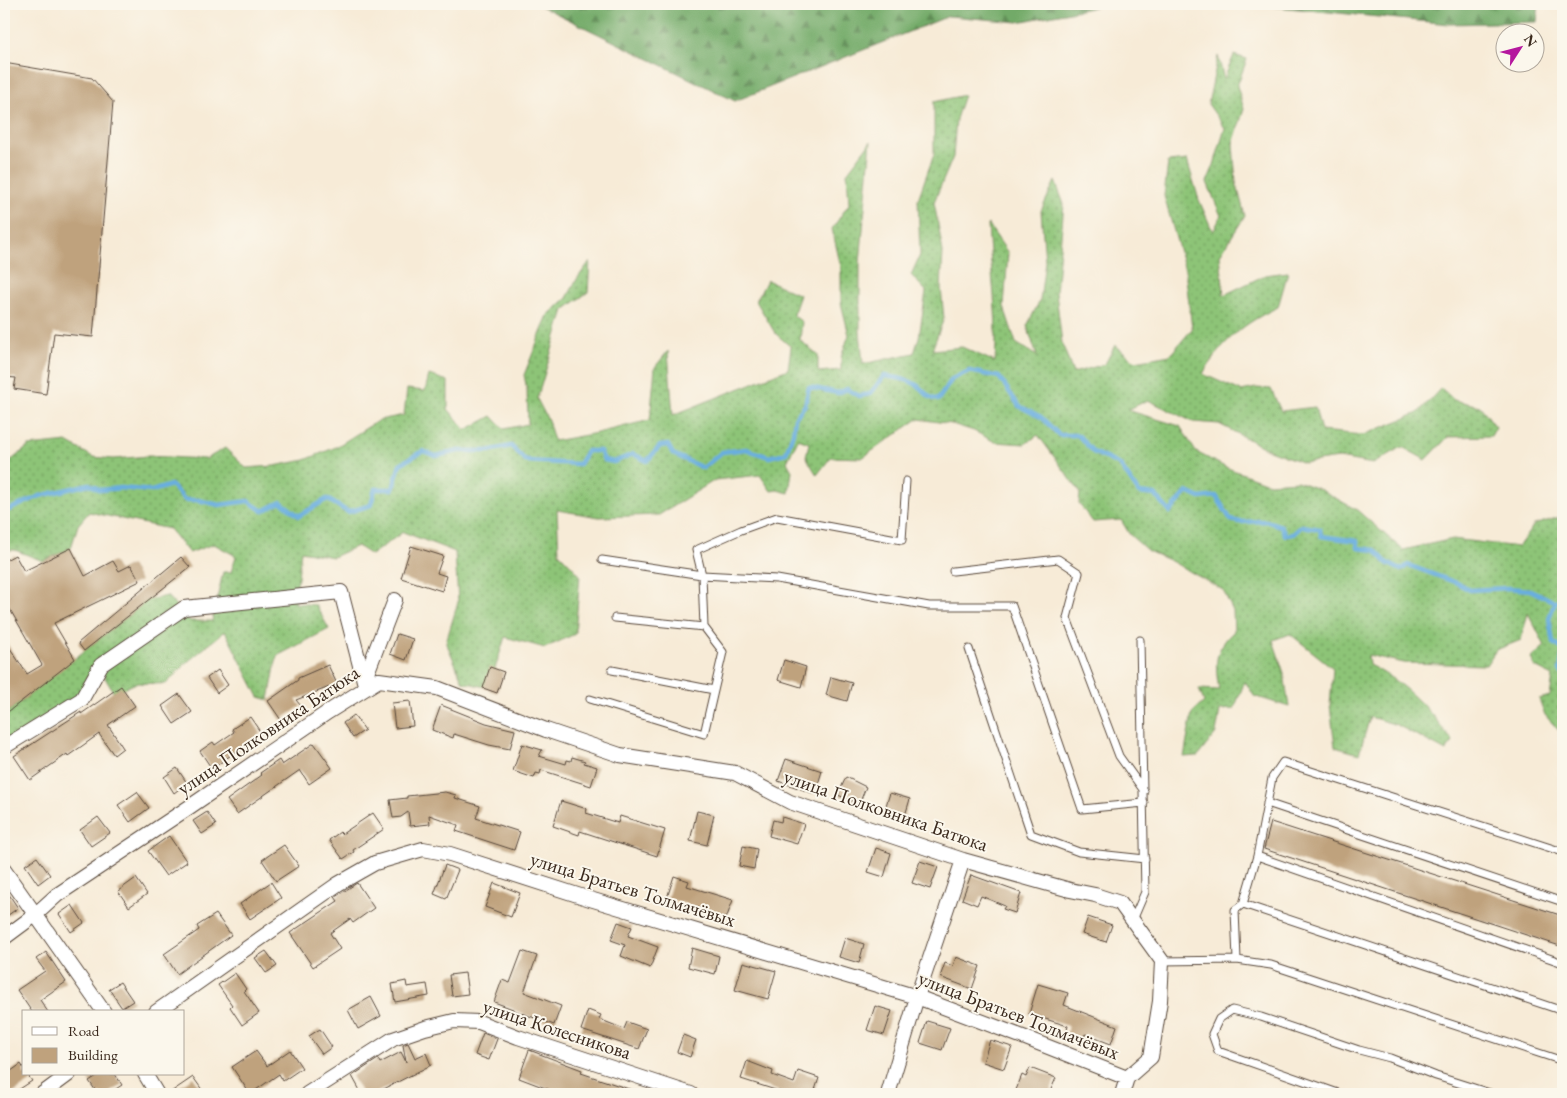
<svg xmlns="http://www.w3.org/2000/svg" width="1567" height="1098" viewBox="0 0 1567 1098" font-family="'EB Garamond',serif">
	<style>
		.grass { fill: url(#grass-dots); stroke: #64774a }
		.forest { fill: url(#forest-firs); stroke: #566a43 }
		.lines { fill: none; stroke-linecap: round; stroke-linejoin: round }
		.stream { stroke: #69aedf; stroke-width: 4.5 }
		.building { fill: #bfa27d }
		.lane-casing { stroke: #57473a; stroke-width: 9 }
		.street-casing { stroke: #57473a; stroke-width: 16 }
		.lane { stroke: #fff; stroke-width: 7 }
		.street { stroke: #fff; stroke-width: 14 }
		.labels { text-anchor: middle; stroke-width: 4; stroke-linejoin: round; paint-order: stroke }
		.street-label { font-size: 20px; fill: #3b2a1e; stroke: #fbf7ec }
	</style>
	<defs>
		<pattern id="grass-dots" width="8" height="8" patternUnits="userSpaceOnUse" patternTransform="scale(1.25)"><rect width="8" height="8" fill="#8dc477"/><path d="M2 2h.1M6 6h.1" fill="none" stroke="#749f61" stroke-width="1.8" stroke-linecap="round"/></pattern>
		<pattern id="forest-firs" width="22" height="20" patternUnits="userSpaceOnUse" patternTransform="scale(1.25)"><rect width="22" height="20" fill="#72aa68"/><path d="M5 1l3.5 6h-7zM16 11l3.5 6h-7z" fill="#5f8b55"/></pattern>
	</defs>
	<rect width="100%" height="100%" fill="#fbf7ec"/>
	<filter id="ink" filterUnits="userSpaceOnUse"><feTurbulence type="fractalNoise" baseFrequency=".02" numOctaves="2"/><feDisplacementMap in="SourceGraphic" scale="10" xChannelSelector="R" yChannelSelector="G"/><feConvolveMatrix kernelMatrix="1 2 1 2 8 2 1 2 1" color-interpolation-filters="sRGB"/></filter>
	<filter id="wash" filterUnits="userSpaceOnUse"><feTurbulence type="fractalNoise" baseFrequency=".0096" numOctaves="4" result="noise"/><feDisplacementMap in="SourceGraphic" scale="20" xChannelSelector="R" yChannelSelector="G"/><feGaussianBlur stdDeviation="1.12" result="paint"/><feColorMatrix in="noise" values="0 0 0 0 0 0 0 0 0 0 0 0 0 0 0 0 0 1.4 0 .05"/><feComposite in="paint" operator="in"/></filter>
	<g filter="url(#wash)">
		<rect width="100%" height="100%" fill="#f7ebd7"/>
		<!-- grass -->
		<path class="grass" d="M 1234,55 L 1247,59 L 1237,86 L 1244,109 L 1233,144 L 1236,182 L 1245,216 L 1220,255 L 1224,295 L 1265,275 L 1288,272 L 1278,307 C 1243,324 1223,340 1203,374 L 1241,391 L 1256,388 L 1271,389 L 1281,411 L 1315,407 L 1321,431 L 1363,435 L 1418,413 L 1441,388 L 1454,400 L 1480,406 L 1496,427 L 1491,436 L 1448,437 L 1426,460 L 1402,447 L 1373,464 L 1339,458 L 1304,463 L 1269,450 L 1219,424 L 1193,422 L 1148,400 L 1127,410 L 1180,426 L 1196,452 L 1225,467 L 1268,483 L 1297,481 L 1321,490 L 1357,510 L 1403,550 L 1453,539 L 1518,547 L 1534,525 L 1563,516 L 1563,735 L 1545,715 L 1539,699 L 1550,696 L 1553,676 L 1535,667 L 1531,658 L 1545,646 L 1528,613 L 1521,640 L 1496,650 L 1486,665 L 1404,663 L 1368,655 L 1369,665 C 1403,681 1431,711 1453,742 L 1446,751 L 1397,725 L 1370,717 L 1359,754 L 1335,747 L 1330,705 L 1333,668 L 1290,634 L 1273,640 L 1284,673 L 1289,707 L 1254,696 L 1245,681 L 1234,709 L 1220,710 L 1216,733 L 1198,756 L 1184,757 L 1192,713 L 1204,702 L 1199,689 L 1219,690 C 1215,664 1213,651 1234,631 L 1233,611 L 1223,590 L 1171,561 L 1148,551 L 1130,535 L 1121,520 L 1093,522 L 1079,504 L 1080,492 L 1038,435 L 1025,444 L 995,442 L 974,431 L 952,424 L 918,419 L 862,458 L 831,457 L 817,475 L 806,457 L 809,443 L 798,439 L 787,462 L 792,471 L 789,493 L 777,490 L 771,491 L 760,475 L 715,480 L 659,515 L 599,517 L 557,510 L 559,553 L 580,575 L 575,634 L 545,648 L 505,637 L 489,688 L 463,682 L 446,642 L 458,602 L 455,552 L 403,532 L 371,555 L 357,546 L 333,557 L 301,551 L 295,603 L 316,605 L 329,629 L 277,656 L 269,700 L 259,697 L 225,631 L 185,664 L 166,684 L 136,683 L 114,693 L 101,671 L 82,699 L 4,747 L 4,715 L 148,600 L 167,596 L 190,621 L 212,621 L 223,572 L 231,572 L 236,556 L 214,544 L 189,553 L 169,529 L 89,512 L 78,525 L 71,548 L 43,561 L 15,550 L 4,550 L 4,466 L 29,446 L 67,442 L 93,457 L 113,459 L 149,456 L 206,459 L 225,448 L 246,468 L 274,466 L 305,460 L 336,447 L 379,420 L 404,415 L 407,389 L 425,391 L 429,375 L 448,381 L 448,409 L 466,430 L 492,416 L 504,429 L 528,424 L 527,390 L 524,375 L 548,315 L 567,298 L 577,279 L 590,261 L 588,292 L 564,310 L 537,399 L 548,420 L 554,441 L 597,433 L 650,420 L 655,367 L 668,351 L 673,415 L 788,369 L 791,347 L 775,333 L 756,301 L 767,280 L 800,295 L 793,315 L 802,322 L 800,340 L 818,355 L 818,372 L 841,370 L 841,357 L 849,335 L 841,303 L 841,267 L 832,229 L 849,204 L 847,173 L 871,141 L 860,263 L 860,331 L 863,364 L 914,353 L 919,337 L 926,291 L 911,275 L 920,255 L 918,199 L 934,154 L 934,102 L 964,95 L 956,119 L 953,157 L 934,202 L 943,252 L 941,288 L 944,318 L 932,350 L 962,347 L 995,362 C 999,316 990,270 988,224 L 1008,253 L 1004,307 L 1016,343 L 1037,356 L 1027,326 L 1040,300 L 1045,261 L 1041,211 L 1055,181 L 1064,204 L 1056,293 L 1062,343 L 1073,373 L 1105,364 L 1115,345 L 1135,361 L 1170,355 L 1192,329 L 1185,270 L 1164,196 L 1168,162 L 1187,160 L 1199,200 L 1213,232 L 1221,216 L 1207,182 L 1214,165 L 1225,128 L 1208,104 L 1218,56 L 1224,79 Z"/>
		<!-- forest -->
		<path class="forest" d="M 537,4 L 1111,4 L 1018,22 L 949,16 L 735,101 Z
			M 1247,4 L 1539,4 L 1537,22 L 1449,24 Z"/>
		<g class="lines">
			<!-- stream -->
			<path class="stream" d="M 4,512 L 40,496 L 89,484 L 100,490 L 121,488 L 152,491 L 171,485 L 185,500 L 198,500 L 219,505 L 248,501 L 263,511 L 281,502 L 299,516 L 327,499 L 348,512 L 371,505 L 375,489 L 393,489 L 400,464 L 423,451 L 436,456 L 459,451 L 488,451 L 511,446 L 526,461 L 579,464 L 587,451 L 600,451 L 604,460 L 614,462 L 633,454 L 647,461 L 660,446 L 668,445 L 673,454 L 703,468 L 722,452 L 746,449 L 769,457 L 786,453 L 793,433 L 795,418 L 805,405 L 809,387 L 838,393 L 847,389 L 859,396 L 870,394 L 884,376 C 896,378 910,379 919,387 C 928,394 926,397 938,400 L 952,379 L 969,371 L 999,377 L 1019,406 L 1041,417 L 1059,435 L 1078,435 L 1093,452 L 1120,465 L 1139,493 L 1155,495 L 1170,512 L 1187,492 L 1200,498 L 1216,496 L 1231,520 L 1240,522 L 1266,521 L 1281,526 L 1285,535 L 1293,534 L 1302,526 L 1320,529 L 1321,536 L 1357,541 L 1358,548 L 1375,550 L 1387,563 L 1401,570 L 1408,565 L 1457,583 L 1470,590 L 1508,588 L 1530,590 L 1555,602 L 1549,618 L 1553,643 L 1563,649
				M 1555,602 L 1563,598
				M 1563,654 L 1560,671 L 1563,674"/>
		</g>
		<g id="blocks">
			<!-- building -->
			<path class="building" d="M 4,63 L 92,78 L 113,102 L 93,337 L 54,333 L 46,394 L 14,389 L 16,378 L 4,377 L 4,105 L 7,78 L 4,77 Z
				M 411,546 L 443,556 L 437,573 L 446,576 L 442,591 L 401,578 Z
				M 71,548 L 85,576 L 113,561 L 119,571 L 131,565 L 140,581 L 54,623 L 75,659 L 4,715 L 4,639 L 27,674 L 42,665 L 4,599 L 4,561 L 15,555 L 24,571 Z
				M 181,557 L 190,567 L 84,651 L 78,643 Z
				M 397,634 L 413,639 L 406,660 L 390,654 Z
				M 784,660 L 806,667 L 801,687 L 778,680 Z
				M 328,665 L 337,684 L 296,700 L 301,706 L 281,720 L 268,701 L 298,680 L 298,678 Z
				M 490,667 L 504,672 L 497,693 L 483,688 Z
				M 218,670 L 228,685 L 217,693 L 207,678 Z
				M 831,677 L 852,683 L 847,701 L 826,695 Z
				M 121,686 L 135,706 L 108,725 L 123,748 L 114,755 L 99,734 L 68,756 L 67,754 L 30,780 L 14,756 L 81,712 L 81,714 Z
				M 179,694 L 192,712 L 174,724 L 162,706 Z
				M 410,701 L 413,726 L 395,728 L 392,703 Z
				M 441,705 L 486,723 L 515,730 L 510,749 L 489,745 L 454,734 L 453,738 L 432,730 Z
				M 354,715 L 365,730 L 353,738 L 343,723 Z
				M 250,717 L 261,733 L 212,769 L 200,751 L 213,742 L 215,745 L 234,732 L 232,729 Z
				M 314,743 L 332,768 L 309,784 L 300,770 L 237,814 L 227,800 L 262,775 L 260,773 L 279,760 L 282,765 Z
				M 522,744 L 542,750 L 539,756 L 566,764 L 567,760 L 571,761 L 572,757 L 585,761 L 584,763 L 597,767 L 591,786 L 541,770 L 540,774 L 536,773 L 534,778 L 513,771 Z
				M 786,759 L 822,771 L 815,794 L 778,781 Z
				M 177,768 L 187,783 L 174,793 L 164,777 Z
				M 846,777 L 866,787 L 859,804 L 838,795 Z
				M 137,792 L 149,808 L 130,822 L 118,805 Z
				M 445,792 L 456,795 L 455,798 L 480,806 L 476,818 L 520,832 L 514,850 L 456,831 L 458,825 L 429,815 L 430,824 L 410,826 L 408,812 L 401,817 L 393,818 L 390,800 L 407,798 L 407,796 Z
				M 890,793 L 910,799 L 904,819 L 884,812 Z
				M 561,801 L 587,809 L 586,813 L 618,823 L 620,816 L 665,830 L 657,856 L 580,831 L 579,835 L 553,826 Z
				M 697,811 L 714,815 L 707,845 L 690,841 Z
				M 207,812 L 216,825 L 202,834 L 193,821 Z
				M 373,813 L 384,829 L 353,850 L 354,852 L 343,859 L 329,840 L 340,832 L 342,834 Z
				M 98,817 L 110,833 L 91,846 L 80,830 Z
				M 782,817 L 804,824 L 797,844 L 769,836 L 773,820 L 781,822 Z
				M 1271,822 L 1563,916 L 1563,947 L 1264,849 Z
				M 169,836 L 187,862 L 166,876 L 148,851 Z
				M 284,845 L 299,866 L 276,881 L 262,860 Z
				M 743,846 L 757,849 L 754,869 L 739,866 Z
				M 876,848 L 891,853 L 884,877 L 868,872 Z
				M 37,857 L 50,875 L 38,884 L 25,865 Z
				M 920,861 L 938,867 L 930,889 L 912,883 Z
				M 445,865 L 458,870 L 446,899 L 434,894 Z
				M 971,875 L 1021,893 L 1015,913 L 1003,909 L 1005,906 L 981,896 L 977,905 L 962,899 Z
				M 674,876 L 689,881 L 687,886 L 733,900 L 726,919 L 707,913 L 708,911 L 667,898 Z
				M 136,878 L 147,894 L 129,907 L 118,891 Z
				M 271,882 L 281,898 L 250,919 L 240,904 Z
				M 357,883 L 374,908 L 353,923 L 350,919 L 330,933 L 340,949 L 313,967 L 290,933 L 338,901 L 335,897 Z
				M 494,883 L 520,893 L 511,917 L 485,907 Z
				M 4,887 L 18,908 L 4,918 Z
				M 72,905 L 84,923 L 71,932 L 59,914 Z
				M 216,914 L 231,935 L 177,974 L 164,954 L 199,930 L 197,926 Z
				M 1088,917 L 1112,925 L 1106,942 L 1082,934 Z
				M 618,922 L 632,927 L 628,936 L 658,947 L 650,968 L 621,956 L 625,945 L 611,940 Z
				M 845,938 L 864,944 L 859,963 L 839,957 Z
				M 692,948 L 719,956 L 715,974 L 688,967 Z
				M 266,951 L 277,966 L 266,973 L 255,958 Z
				M 522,951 L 537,956 L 524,992 L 561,1006 L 554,1025 L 513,1010 L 513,1009 L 494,1002 L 502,980 L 510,983 Z
				M 46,952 L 66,982 L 40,1000 L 48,1012 L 32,1012 L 17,990 L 45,971 L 36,959 Z
				M 956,957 L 980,966 L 972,989 L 940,977 L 945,963 L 953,966 Z
				M 743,962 L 776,971 L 768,999 L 735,990 Z
				M 235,973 L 246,989 L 244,991 L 259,1013 L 242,1025 L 230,1007 L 232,1005 L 218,985 Z
				M 465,973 L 468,994 L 452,996 L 449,975 Z
				M 406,981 L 407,987 L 427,984 L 429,996 L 395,1002 L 392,984 Z
				M 120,982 L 133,1001 L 122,1008 L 109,989 Z
				M 1038,984 L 1068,993 L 1064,1005 L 1117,1026 L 1111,1044 L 1085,1034 L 1083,1040 L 1066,1034 L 1068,1026 L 1029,1014 Z
				M 371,997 L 381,1016 L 358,1029 L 348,1010 Z
				M 875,1006 L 892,1011 L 884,1035 L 867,1030 Z
				M 588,1010 L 601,1015 L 599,1019 L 624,1029 L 627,1022 L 647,1029 L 639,1049 L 581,1030 Z
				M 927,1021 L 950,1028 L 942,1050 L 920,1043 Z
				M 320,1029 L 332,1047 L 322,1054 L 309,1036 Z
				M 483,1033 L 497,1039 L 489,1060 L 475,1055 Z
				M 683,1035 L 696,1040 L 690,1057 L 677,1052 Z
				M 990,1040 L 1012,1047 L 1004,1069 L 983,1062 Z
				M 408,1043 L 415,1058 L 426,1053 L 431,1065 L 374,1094 L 362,1094 L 352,1076 L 378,1059 L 380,1063 L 401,1052 L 406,1062 L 403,1045 Z
				M 290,1050 L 302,1068 L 283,1081 L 279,1074 L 250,1094 L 232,1067 L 256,1051 L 267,1066 Z
				M 529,1050 L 582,1070 L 581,1073 L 638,1092 L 638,1094 L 561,1094 L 519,1078 Z
				M 747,1061 L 773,1071 L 772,1075 L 794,1083 L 798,1071 L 819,1078 L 815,1090 L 822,1092 L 821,1094 L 788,1094 L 741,1079 Z
				M 21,1064 L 24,1069 L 24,1074 L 27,1074 L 32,1081 L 12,1094 L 4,1094 L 4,1076 Z
				M 1030,1068 L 1056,1078 L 1049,1094 L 1027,1094 L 1016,1090 L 1022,1075 L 1026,1077 Z
				M 100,1074 L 115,1074 L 122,1085 L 108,1094 L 98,1094 L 89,1081 Z
				M 193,1077 L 205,1094 L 168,1094 Z"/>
		</g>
	</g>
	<g filter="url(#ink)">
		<use href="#blocks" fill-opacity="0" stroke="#57473a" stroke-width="1"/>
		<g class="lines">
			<!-- lane casing -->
			<g class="lane-casing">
				<path id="lane" d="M 906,481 L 902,540 L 777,517 L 741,530 L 696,550 L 702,575 L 777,579 L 929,606 L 1012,606 L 1082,809 L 1144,803
					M 953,571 L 1058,559 L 1079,573 L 1067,618 L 1119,756 L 1144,791
					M 615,618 L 704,627
					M 969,649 L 1031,834 L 1079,852 L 1145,859
					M 612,670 L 714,690
					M 590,699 L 704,734 L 723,652 L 704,627 L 702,575 L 602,560
					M 1267,803 L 1563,902
					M 1257,856 L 1272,778 L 1283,762 L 1563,852
					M 1243,904 L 1563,1011
					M 1133,920 L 1145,892 L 1140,640
					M 1237,960 L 1235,910 L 1243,904 L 1257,856 L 1563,963
					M 1162,961 L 1237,960 L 1271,965 L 1563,1061
					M 1341,1094 L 1218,1051 L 1212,1034 L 1219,1019 L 1232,1010 L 1261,1017 L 1359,1050 L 1390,1058 L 1436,1076 L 1493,1094"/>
			</g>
			<!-- street casing -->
			<g class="street-casing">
				<path id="street" d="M 364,681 L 395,600
					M 4,747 L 82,699 L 101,665 L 184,608 L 341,592 L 364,681 L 379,680
					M 4,870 L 104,1012
					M 4,938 L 35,915 L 57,895 L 188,808 L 328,712 L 379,680 L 437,688 L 546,730 L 620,755 L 735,773 L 790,802 L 963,860 L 1070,890 L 1095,895 L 1120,903 L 1162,961 L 1160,1001 L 1151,1057 L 1127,1078 L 1122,1094
					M 156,1012 L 338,884 L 375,863 L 423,849 L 450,854 L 590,899 L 917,997 L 1023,1037 L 1127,1078
					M 145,1074 L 157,1094
					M 42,1094 L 69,1074
					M 307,1094 L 393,1039 L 425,1028 L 454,1021 L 479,1022 L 518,1037 L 691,1094
					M 888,1094 L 917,997 L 963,860"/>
			</g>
			<!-- lane -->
			<use href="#lane" class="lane"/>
			<!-- street -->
			<use href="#street" class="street"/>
		</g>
	</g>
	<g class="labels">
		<!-- street labels -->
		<g class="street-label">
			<text transform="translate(268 730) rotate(-34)" y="7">улица Полковника Батюка</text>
			<text transform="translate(886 810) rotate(19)" y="7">улица Полковника Батюка</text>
			<text transform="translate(633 889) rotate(17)" y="7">улица Братьев Толмачёвых</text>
			<text transform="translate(1019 1015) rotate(21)" y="7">улица Братьев Толмачёвых</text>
			<text transform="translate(557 1029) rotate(18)" y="7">улица Колесникова</text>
		</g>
	</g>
	<!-- margin -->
	<rect width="1567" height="1098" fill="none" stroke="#fbf7ec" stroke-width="20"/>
	<!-- legend -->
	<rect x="22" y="1010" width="162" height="65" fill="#fbf7ec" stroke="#aea59a"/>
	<rect x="32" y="1027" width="25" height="8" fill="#ffffff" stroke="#aea59a"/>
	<text x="68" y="1036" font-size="15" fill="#3b2a1e">Road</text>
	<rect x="32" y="1048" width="25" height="15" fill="#bfa27d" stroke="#aea59a"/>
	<text x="68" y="1060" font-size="15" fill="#3b2a1e">Building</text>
	<!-- north arrow -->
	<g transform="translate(1520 48) rotate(54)"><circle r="24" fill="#fbf7ec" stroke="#aea59a"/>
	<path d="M0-4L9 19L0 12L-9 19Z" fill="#b5179e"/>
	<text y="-8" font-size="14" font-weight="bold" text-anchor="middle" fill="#3b2a1e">N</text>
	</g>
</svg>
